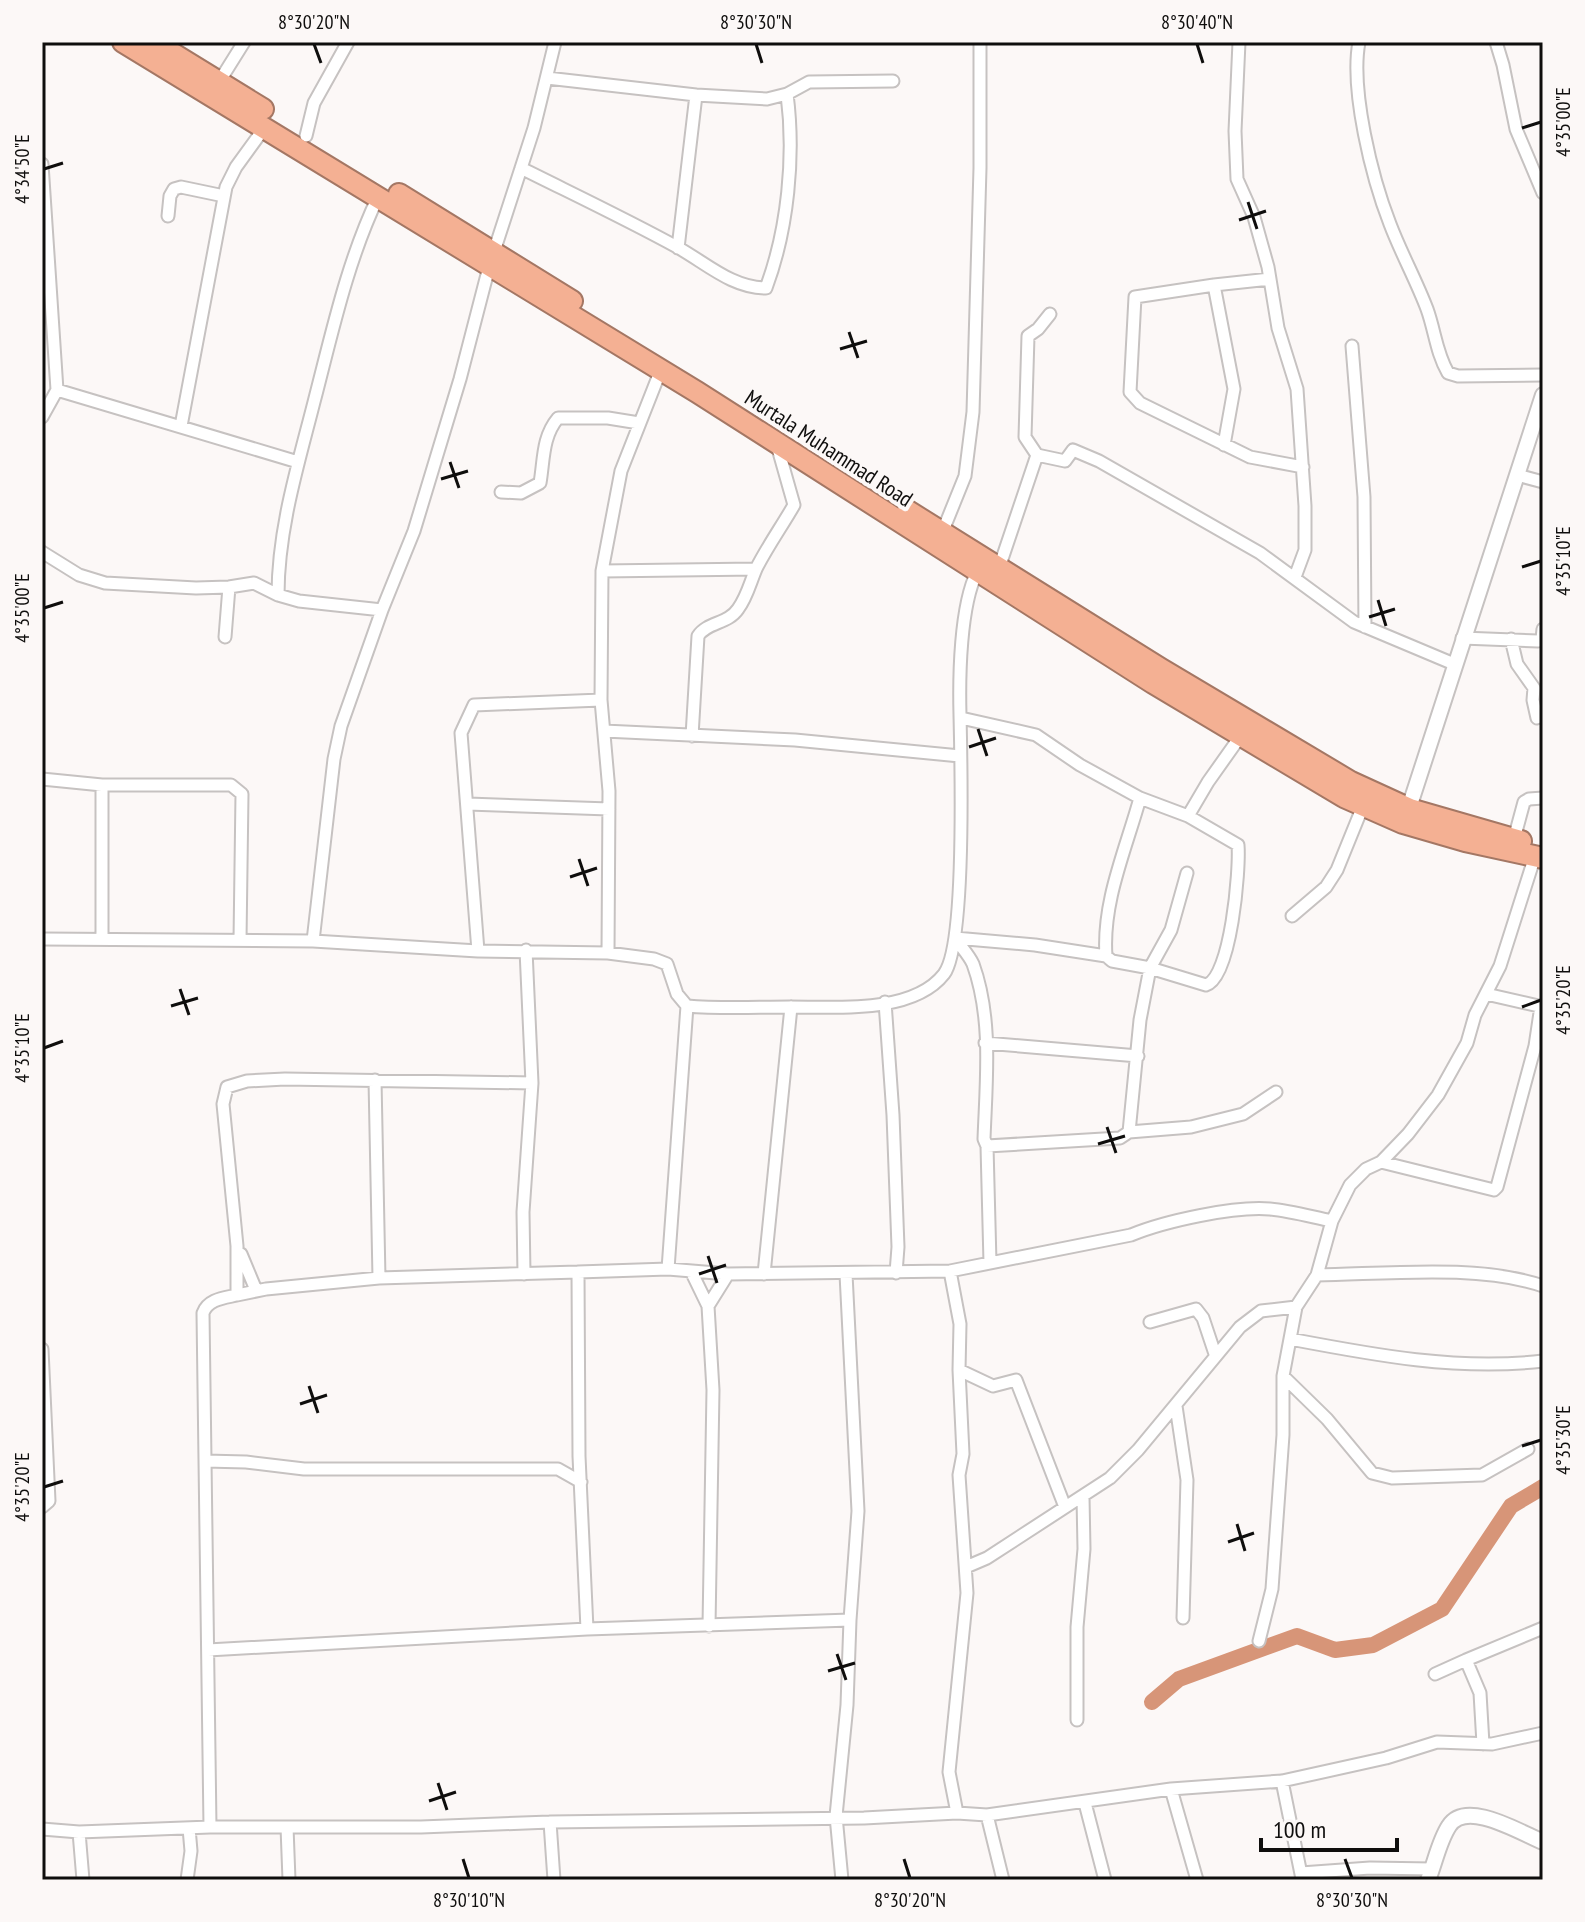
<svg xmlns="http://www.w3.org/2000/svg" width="1585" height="1922" viewBox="0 0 1585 1922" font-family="'PT Sans Narrow',sans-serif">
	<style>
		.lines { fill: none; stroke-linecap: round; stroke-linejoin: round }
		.river { stroke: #d79578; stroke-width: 16 }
		.street-casing { stroke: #c6c2c1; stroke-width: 15 }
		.secondary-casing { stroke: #c6c2c1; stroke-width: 18 }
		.highway-casing { stroke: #a47764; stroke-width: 24 }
		.street { stroke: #fff; stroke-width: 11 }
		.secondary { stroke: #fff; stroke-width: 14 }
		.highway { stroke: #f4b093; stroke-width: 20 }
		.ticks { fill: none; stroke: #0f0e0d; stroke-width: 3 }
		.labels { text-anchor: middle; stroke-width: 8; stroke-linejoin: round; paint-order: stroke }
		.street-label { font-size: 22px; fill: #0f0e0d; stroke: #fcf8f7 }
		.neatline { fill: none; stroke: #0f0e0d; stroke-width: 3 }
		.ticks-label { font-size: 20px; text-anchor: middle; fill: #0f0e0d }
	</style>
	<rect width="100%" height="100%" fill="#fcf8f7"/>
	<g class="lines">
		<!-- river -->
		<path class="river" d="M 1152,1702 L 1179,1679 L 1297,1636 L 1335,1650 L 1373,1645 L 1442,1609 L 1511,1506 L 1543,1487"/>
		<!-- street casing -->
		<g class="street-casing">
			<path id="street" d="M 1239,42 L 1235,131 L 1237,179 L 1254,217 L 1268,267 L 1278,328 L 1297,389 L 1305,506 L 1305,550 L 1295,577
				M 1359,42 C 1350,90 1372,178 1390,224 C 1401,253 1416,280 1427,309 C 1435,331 1436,352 1448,373 L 1458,376 L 1543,375
				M 1496,42 L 1503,65 L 1516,129 L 1543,193
				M 547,78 L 696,95 L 767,99 L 787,94 L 809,82 L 893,81
				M 219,82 L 244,42
				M 306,136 L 314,103 L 348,42
				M 42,164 L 57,390 L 42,417
				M 521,168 C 573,194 626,219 677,247 C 706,263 732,288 766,288 C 788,229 795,156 787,94
				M 168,216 L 170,196 L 174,189 L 181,187 L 224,196
				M 678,248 L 696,95
				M 1214,285 L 1135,297 L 1130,392 L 1140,403 L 1250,457 L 1303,467
				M 1352,346 L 1364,497 L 1365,627
				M 57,390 L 298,462
				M 181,426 L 226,187 L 236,167 L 265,127
				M 1224,445 L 1234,389 L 1214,285 L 1270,279
				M 1037,455 L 1025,437 L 1028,336 L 1038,329 L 1050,314
				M 1517,475 L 1543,482
				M 501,492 L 521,493 L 540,483 C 544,460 542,437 558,418 L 608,418 L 639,423
				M 942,533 L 965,476 L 973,412 L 980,168 L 980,42
				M 42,552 L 79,575 L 105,583 L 196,588 L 229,587 L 254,583 L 278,595 L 299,601 L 382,610
				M 999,568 L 1037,455 L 1065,461 L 1073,450 L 1099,461 L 1260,553 L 1354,622 L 1454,664
				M 602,571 L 756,569
				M 278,595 C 278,529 298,465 314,402 C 332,333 347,262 378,197
				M 225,637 L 229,587
				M 1462,638 L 1538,641 L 1542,639 L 1543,629
				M 1511,639 L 1517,664 L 1534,688 L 1533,700 L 1537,718
				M 604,731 L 795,740 L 960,756
				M 692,736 L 698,636 C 707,622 728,624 738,609 C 747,597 750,583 756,569 C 767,547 782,526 794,505 L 777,445
				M 42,779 L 102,785 L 231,785 L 242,794 L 240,940
				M 468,804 L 609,809
				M 1188,816 L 1208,782 L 1242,734
				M 1514,839 L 1524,802 L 1529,799 L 1543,798
				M 1292,916 L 1326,887 L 1337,870 L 1363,806
				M 102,938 L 102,785
				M 955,938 L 1035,945 L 1106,956 L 1112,961 L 1150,968 L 1206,985 C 1231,978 1240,869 1238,845 L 1188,816 L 1140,798 L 1080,765 L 1036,735 L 961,718
				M 955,938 C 961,947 969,955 973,964 C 993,1019 986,1082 984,1139 L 987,1146 L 1120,1138 L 1129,1132 L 1191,1127 L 1243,1114 L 1276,1092
				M 42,939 L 313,941 L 478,951 L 608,953 L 654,959 L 667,964 L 677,994 L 687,1006 C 722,1009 755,1007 790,1007 C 835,1007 913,1014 944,974 C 966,945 961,759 960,715 C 959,677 960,606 977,572
				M 313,941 L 334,759 L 341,726 L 382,610 L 414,531 L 460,379 L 489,267 L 534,128 L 555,42
				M 478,951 L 461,733 L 474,705 L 601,700
				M 608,953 L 609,791 L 601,700 L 602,571 L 621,471 L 660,372
				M 1106,956 C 1102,902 1126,849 1140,798
				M 1486,994 L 1543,1007
				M 885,1002 L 893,1115 L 898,1247 L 896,1273
				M 985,1043 L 1138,1056
				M 375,1080 L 379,1278
				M 1129,1132 L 1140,1020 L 1150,968 L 1171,930 L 1187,873
				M 987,1146 L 990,1263
				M 1381,1162 L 1494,1190 L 1497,1187 L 1535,1046 L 1541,1006
				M 241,1254 L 256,1290
				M 668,1269 L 687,1006
				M 691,1271 L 708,1306 L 713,1390 L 709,1626
				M 950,1271 L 960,1324 L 959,1370 L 963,1454 L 959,1475 L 967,1593 L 949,1772 L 957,1813
				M 524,1274 L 523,1212 L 532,1083 L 526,950
				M 764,1274 L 791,1007
				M 1317,1275 C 1386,1274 1479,1264 1543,1286
				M 237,1295 L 266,1289 L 379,1278 L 578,1272
				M 708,1306 L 728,1274
				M 1150,1322 L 1196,1309 L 1203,1318 L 1215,1354
				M 1290,1339 C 1374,1355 1458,1371 1543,1361
				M 42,1349 L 49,1501 L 42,1507
				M 959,1370 L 993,1386 L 1016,1380 L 1065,1507
				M 1283,1376 L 1327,1419 L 1372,1473 L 1392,1478 L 1482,1475 L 1528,1449
				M 1176,1406 L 1187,1480 L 1183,1618
				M 205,1461 L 246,1462 L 304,1469 L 558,1469 L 581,1482
				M 966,1567 L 987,1558 L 1110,1478 L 1138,1450 L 1240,1327 L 1261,1311 L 1296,1307
				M 587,1629 L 579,1456 L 578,1272 L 668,1269 L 728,1274 L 950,1271 L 1131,1235 C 1165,1221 1234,1206 1270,1209 C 1291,1211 1312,1217 1332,1221
				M 1259,1641 L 1272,1589 L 1283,1435 L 1283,1376 L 1296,1307 L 1317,1275 L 1332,1221 L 1350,1185 L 1366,1169 L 1381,1162 L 1408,1134 L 1438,1095 L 1467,1043 L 1475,1015 L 1500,966 L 1535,856
				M 208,1650 L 587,1629 L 850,1620
				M 1466,1660 L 1543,1628
				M 1435,1674 L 1466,1660 L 1480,1693 L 1483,1744
				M 1077,1720 L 1077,1627 L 1084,1549 L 1083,1497
				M 1282,1781 L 1302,1879
				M 1171,1789 L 1197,1880
				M 1085,1803 L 1105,1880
				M 987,1815 L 1003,1880
				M 550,1822 L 554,1880
				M 210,1827 L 203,1313 C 208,1299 224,1298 237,1295 L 237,1246 L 223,1104 L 227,1087 L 247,1081 L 285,1079 L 532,1083
				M 287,1827 L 289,1880
				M 42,1829 L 79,1832 L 210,1827 L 421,1827 L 550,1822 L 864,1818 L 957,1813 L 987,1815 L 1171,1789 L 1282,1781 L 1386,1758 L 1437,1742 L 1492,1744 L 1543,1733
				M 79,1832 L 83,1880
				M 1301,1873 L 1370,1868 L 1432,1869
				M 187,1880 L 191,1851 L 189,1828
				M 842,1880 L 836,1816 L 847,1705 L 850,1620 L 858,1511 L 846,1274"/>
		</g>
		<!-- secondary casing -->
		<g class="secondary-casing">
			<path id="secondary" d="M 1406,817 L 1543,395
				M 1428,1880 C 1435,1863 1439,1841 1449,1826 C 1466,1799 1521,1833 1543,1842"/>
		</g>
		<!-- highway casing -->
		<g class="highway-casing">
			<path id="highway" d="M 123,42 L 697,392 L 1153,683 L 1344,797 L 1403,823 L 1465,841 L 1543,858
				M 154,42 L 263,109
				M 399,194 L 572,301
				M 908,511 L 1161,669 L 1351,782 L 1410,809 L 1521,841"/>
		</g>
		<!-- street -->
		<use href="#street" class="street"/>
		<!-- secondary -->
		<use href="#secondary" class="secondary"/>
		<!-- highway -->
		<use href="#highway" class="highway"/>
	</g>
	<!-- ticks -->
	<path class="ticks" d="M 314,44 L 321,63M 756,44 L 762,63M 1197,44 L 1203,63M 1522,128 L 1541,122M 44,169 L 63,163M 1248,202 L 1257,229M 1239,220 L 1266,211M 849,332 L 858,358M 840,349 L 867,341M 450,462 L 459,488M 441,479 L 468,471M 1522,567 L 1541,561M 1378,600 L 1386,626M 44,608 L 63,602M 1369,617 L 1395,609M 978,729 L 987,756M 969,747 L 996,738M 579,859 L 588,886M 570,877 L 597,868M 180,989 L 189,1015M 171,1006 L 198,998M 1522,1007 L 1541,1000M 44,1048 L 63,1041M 1107,1127 L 1116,1153M 1098,1144 L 1125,1136M 708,1256 L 717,1283M 699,1274 L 726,1265M 309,1386 L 318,1413M 300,1404 L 327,1395M 1522,1446 L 1541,1440M 44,1487 L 63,1481M 1237,1524 L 1245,1551M 1228,1542 L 1254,1533M 837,1654 L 846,1680M 828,1671 L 855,1663M 438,1783 L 447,1810M 429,1801 L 456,1792M 463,1859 L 469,1878M 904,1859 L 910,1878M 1345,1859 L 1352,1878"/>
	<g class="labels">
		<!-- street labels -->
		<g class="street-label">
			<text transform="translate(829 448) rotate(33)" y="8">Murtala Muhammad Road</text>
		</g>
	</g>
	<!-- border -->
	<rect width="1585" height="1922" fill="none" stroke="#fcf8f7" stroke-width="88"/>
	<!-- scale -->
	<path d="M1261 1838v12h136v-12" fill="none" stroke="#0f0e0d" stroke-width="4"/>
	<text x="1273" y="1838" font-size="24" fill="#0f0e0d" stroke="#fcf8f7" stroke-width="6" paint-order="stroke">100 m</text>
	<rect x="44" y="44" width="1497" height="1834" class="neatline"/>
	<g class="ticks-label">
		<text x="314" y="29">8°30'20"N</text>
		<text x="756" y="29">8°30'30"N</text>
		<text x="1197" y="29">8°30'40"N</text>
		<text transform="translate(1563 122) rotate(-90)" y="7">4°35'00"E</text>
		<text transform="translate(22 169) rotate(-90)" y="7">4°34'50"E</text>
		<text transform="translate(1563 561) rotate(-90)" y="7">4°35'10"E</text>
		<text transform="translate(22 608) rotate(-90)" y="7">4°35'00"E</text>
		<text transform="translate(1563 1000) rotate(-90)" y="7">4°35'20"E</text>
		<text transform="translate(22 1048) rotate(-90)" y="7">4°35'10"E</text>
		<text transform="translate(1563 1440) rotate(-90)" y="7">4°35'30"E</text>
		<text transform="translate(22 1487) rotate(-90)" y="7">4°35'20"E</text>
		<text x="469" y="1907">8°30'10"N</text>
		<text x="910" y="1907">8°30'20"N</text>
		<text x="1352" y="1907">8°30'30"N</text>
	</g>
</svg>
